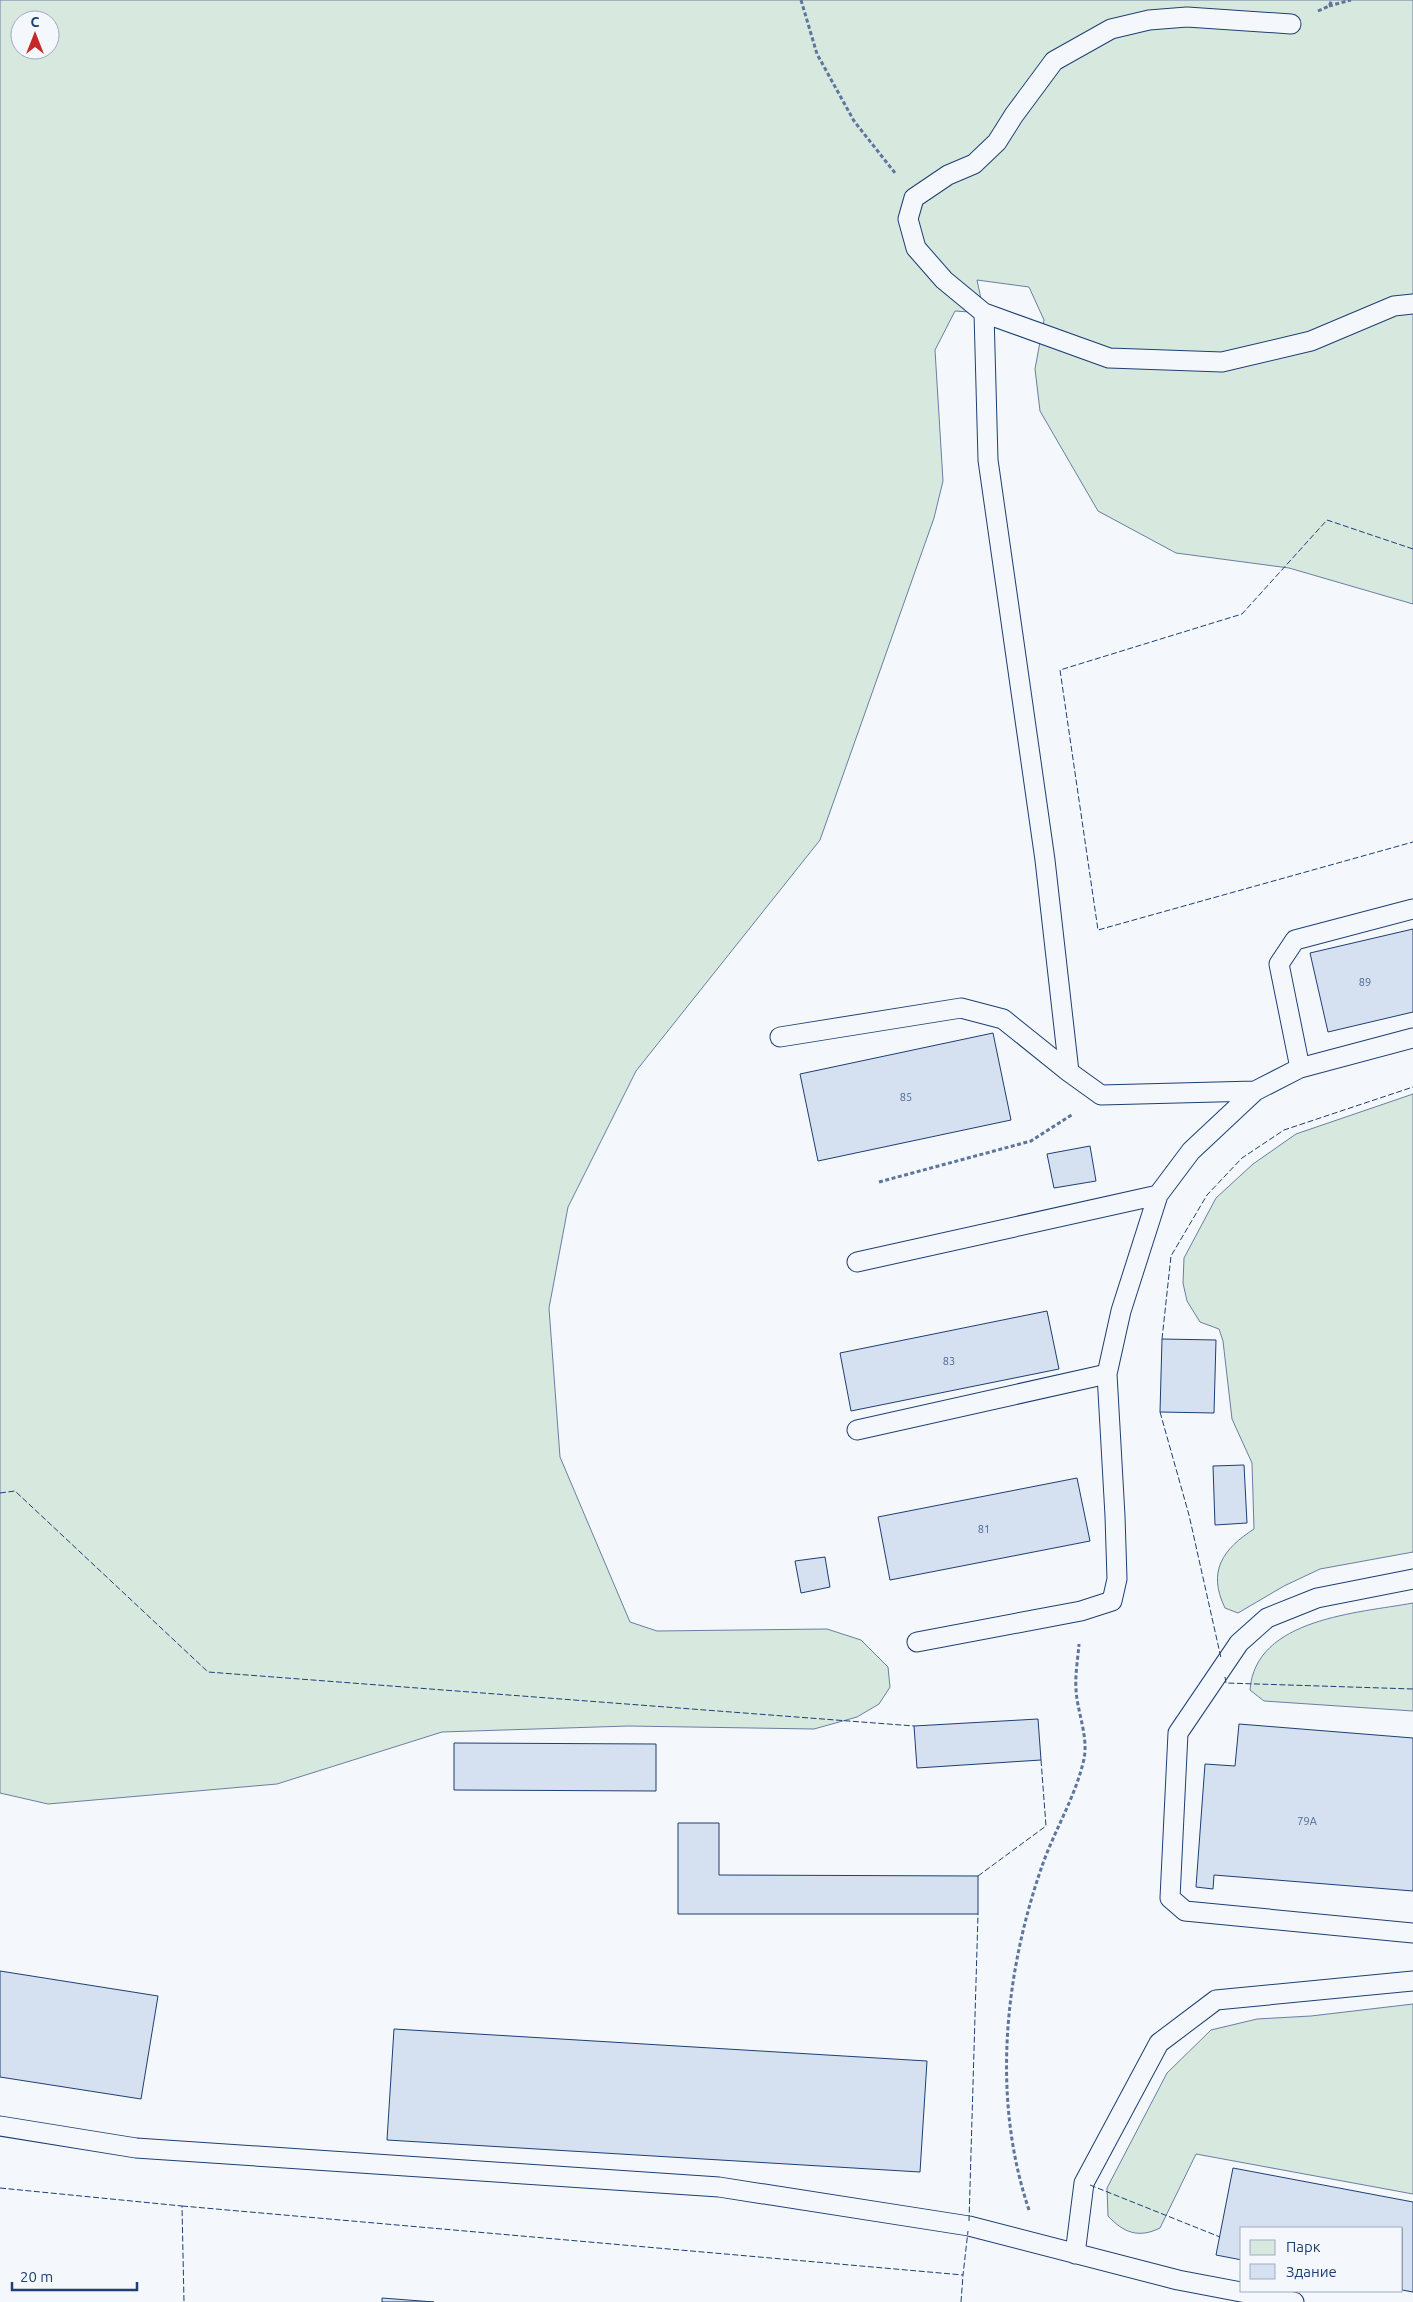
<svg xmlns="http://www.w3.org/2000/svg" width="1413" height="2302" viewBox="0 0 1413 2302" font-family="Ubuntu,sans-serif">
	<style>
		.green { fill: #d7e8df; stroke: #687fa3; fill-rule: evenodd }
		.building { fill: #d5e0f0; stroke: #1d3f73 }
		.lines { fill: none; stroke-linecap: round; stroke-linejoin: round }
		.service-casing { stroke: #1d3f73; stroke-width: 21 }
		.path { stroke: #5e769c; stroke-width: 3; stroke-dasharray: 4 2.5; stroke-linecap: butt }
		.service { stroke: #f4f7fb; stroke-width: 19 }
		.fence { stroke: #1d3f73; stroke-width: 1; stroke-dasharray: 6 2.5; stroke-linecap: butt }
		.labels { text-anchor: middle; stroke-width: 4; stroke-linejoin: round; paint-order: stroke }
		.number-label { font-size: 11px; fill: #4b6792 }
	</style>
	<rect width="100%" height="100%" fill="#f4f7fb"/>
	<!-- green -->
	<path class="green" d="M 0,0 L 1413,0 L 1413,604 L 1289,568 L 1176,553 L 1098,511 L 1040,411 L 1035,369 L 1044,320 L 1029,287 L 977,280 L 984,313 L 955,311 L 935,350 L 943,481 L 934,518 L 820,840 L 636,1071 L 568,1207 L 549,1308 L 560,1457 L 630,1622 L 657,1631 L 827,1629 L 861,1640 L 888,1667 L 890,1687 L 879,1704 L 857,1717 L 814,1729 L 628,1726 L 442,1732 L 277,1784 L 48,1804 L 0,1793 ZM 20,20 L 50,20 L 50,50 L 20,50 Z
		M 1413,1094 L 1413,1552 L 1320,1569 L 1284,1586 L 1238,1613 L 1225,1608 C 1207,1571 1223,1549 1254,1529 L 1252,1463 L 1232,1419 L 1223,1341 L 1219,1329 L 1200,1322 L 1187,1301 L 1183,1283 L 1184,1258 L 1216,1198 L 1253,1164 L 1296,1134 Z
		M 1413,1603 L 1413,1711 L 1264,1701 L 1250,1690 C 1255,1618 1359,1613 1413,1603 Z
		M 1413,2004 L 1413,2194 L 1196,2154 L 1160,2228 C 1138,2239 1123,2232 1108,2216 L 1107,2188 L 1167,2073 L 1211,2030 L 1257,2019 L 1311,2016 Z"/>
	<!-- building -->
	<path class="building" d="M 1413,929 L 1413,1012 L 1328,1032 L 1310,953 Z
		M 993,1033 L 1011,1120 L 818,1161 L 800,1074 Z
		M 1090,1146 L 1096,1181 L 1054,1188 L 1047,1154 Z
		M 1047,1311 L 1059,1369 L 851,1411 L 840,1353 Z
		M 1162,1339 L 1216,1340 L 1214,1413 L 1160,1412 Z
		M 1244,1465 L 1247,1523 L 1215,1525 L 1213,1466 Z
		M 1077,1478 L 1090,1541 L 890,1580 L 878,1517 Z
		M 825,1557 L 830,1587 L 801,1593 L 795,1561 Z
		M 1038,1719 L 1041,1760 L 917,1768 L 914,1726 Z
		M 1239,1724 L 1413,1738 L 1413,1891 L 1214,1875 L 1213,1889 L 1196,1887 L 1205,1764 L 1235,1766 Z
		M 454,1743 L 656,1744 L 656,1791 L 454,1790 Z
		M 678,1823 L 719,1823 L 719,1875 L 978,1876 L 978,1914 L 678,1914 Z
		M 0,1971 L 158,1996 L 141,2099 L 0,2077 Z
		M 394,2029 L 927,2061 L 920,2172 L 387,2140 Z
		M 1233,2168 L 1413,2202 L 1413,2292 L 1402,2290 L 1402,2228 L 1242,2228 L 1242,2260 L 1216,2255 Z
		M 382,2298 L 434,2302 L 382,2302 Z"/>
	<g class="lines">
		<!-- service casing -->
		<g class="service-casing">
			<path id="service" d="M 1291,24 L 1187,17 L 1149,20 L 1111,29 L 1054,61 L 1014,115 L 997,142 L 974,164 L 948,175 L 914,198 L 908,219 L 916,248 L 944,280 L 984,313 L 1109,358 L 1222,362 L 1311,341 L 1394,306 L 1413,304
				M 984,313 L 988,460 L 1045,860 L 1069,1072
				M 780,1037 L 961,1008 L 1003,1019 L 1069,1072 L 1101,1095 L 1255,1091
				M 1300,1068 L 1279,964 L 1295,940 L 1413,909
				M 857,1262 L 1158,1195 L 1191,1151 L 1255,1091 L 1300,1068 L 1413,1038
				M 857,1430 L 1107,1374
				M 1413,1579 L 1317,1598 L 1267,1618 L 1239,1643 L 1178,1733 L 1170,1898 L 1185,1911 L 1413,1933
				M 917,1642 L 1081,1611 L 1112,1601 L 1117,1579 L 1115,1516 L 1107,1374 L 1121,1311 L 1158,1195
				M 0,2126 L 136,2148 L 719,2187 L 969,2226 L 1178,2280 L 1294,2302
				M 1075,2254 L 1084,2183 L 1159,2043 L 1216,2000 L 1413,1981"/>
		</g>
		<!-- path -->
		<path class="path" d="M 801,0 L 817,54 L 854,121 L 895,173
			M 1329,6 L 1351,0
			M 1318,11 L 1329,6 L 1332,0
			M 879,1182 L 1031,1141 L 1073,1114
			M 1029,2210 C 992,2100 1004,1977 1041,1869 C 1053,1833 1074,1800 1083,1763 C 1090,1739 1077,1713 1076,1689 C 1075,1674 1078,1658 1079,1644"/>
		<!-- service -->
		<use href="#service" class="service"/>
		<!-- fence -->
		<path class="fence" d="M 1413,549 L 1327,520 L 1242,614 L 1060,670 L 1098,930 L 1413,842
			M 1162,1339 L 1171,1256 L 1207,1195 L 1242,1158 L 1284,1130 L 1413,1087
			M 1160,1412 L 1189,1515 L 1221,1658
			M 0,1493 L 15,1491 L 208,1672 L 914,1726
			M 1225,1677 L 1226,1683 L 1413,1689
			M 978,1876 L 1046,1826 L 1041,1760
			M 1090,2185 L 1220,2237
			M 0,2188 L 182,2206 L 184,2302
			M 182,2206 L 963,2275 L 968,2231
			M 969,2221 L 978,1914
			M 961,2302 L 963,2275"/>
	</g>
	<g class="labels">
		<!-- number labels -->
		<g class="number-label">
			<text x="1365" y="986">89</text>
			<text x="906" y="1101">85</text>
			<text x="949" y="1365">83</text>
			<text x="984" y="1533">81</text>
			<text x="1307" y="1825">79А</text>
		</g>
	</g>
	<!-- legend -->
	<rect x="1240" y="2227" width="162" height="65" fill="#f4f7fb" stroke="#9eadc5"/>
	<rect x="1250" y="2240" width="25" height="15" fill="#d7e8df" stroke="#9eadc5"/>
	<text x="1286" y="2252" font-size="15" fill="#1d3f73">Парк</text>
	<rect x="1250" y="2264" width="25" height="15" fill="#d5e0f0" stroke="#9eadc5"/>
	<text x="1286" y="2277" font-size="15" fill="#1d3f73">Здание</text>
	<!-- north arrow -->
	<g transform="translate(35 35)"><circle r="24" fill="#f4f7fb" stroke="#9eadc5"/>
	<path d="M0-4L9 19L0 12L-9 19Z" fill="#c62828"/>
	<text y="-8" font-size="14" font-weight="bold" text-anchor="middle" fill="#1d3f73">С</text>
	</g>
	<!-- scale -->
	<path d="M12 2282v8h125v-8" fill="none" stroke="#1d3f73" stroke-width="2.5"/>
	<text x="20" y="2282" font-size="15" fill="#1d3f73" stroke="#f4f7fb" stroke-width="4" paint-order="stroke">20 m</text>
</svg>
